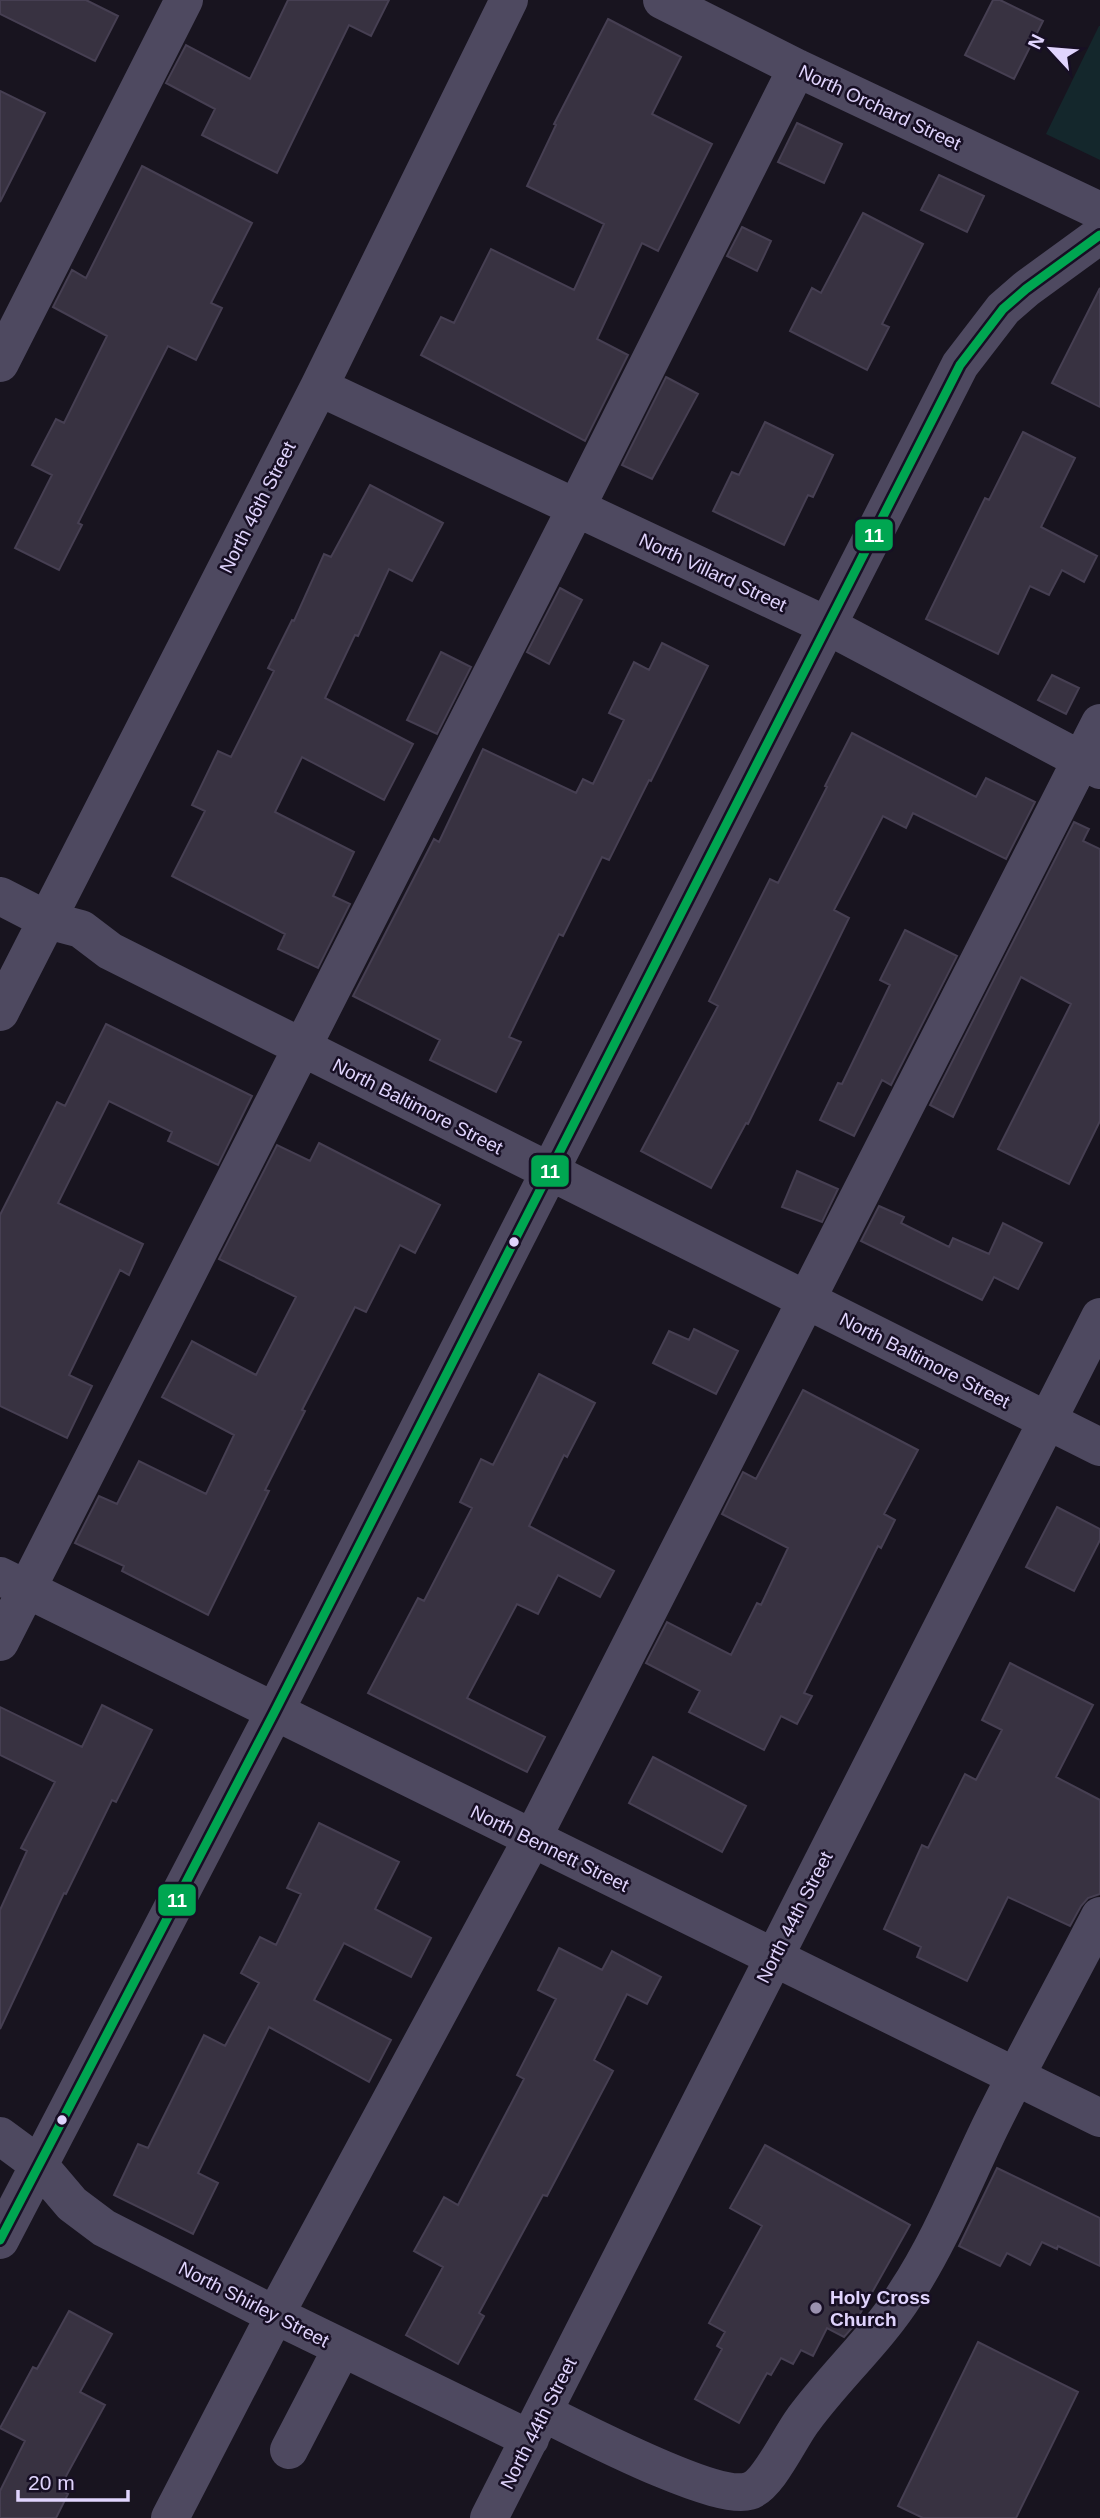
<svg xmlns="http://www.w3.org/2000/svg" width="1100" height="2518" viewBox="0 0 1100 2518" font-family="Helvetica,sans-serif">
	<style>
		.green { fill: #14272c }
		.building { fill: #383241; stroke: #463f52; stroke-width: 2 }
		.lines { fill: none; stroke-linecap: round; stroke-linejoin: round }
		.minor { stroke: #4e4960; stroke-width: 38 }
		.bus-1-casing { stroke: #170f24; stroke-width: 14 }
		.bus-1 { stroke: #00a651; stroke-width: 9 }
		.bus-dot { fill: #e0d4fd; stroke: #170f24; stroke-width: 2.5 }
		.poi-dot { fill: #9a91af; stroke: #170f24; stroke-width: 2.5 }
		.labels { text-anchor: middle; stroke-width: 5; stroke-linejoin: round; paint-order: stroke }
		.street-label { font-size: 19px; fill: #e0d4fd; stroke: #170f24 }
		.poi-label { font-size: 19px; font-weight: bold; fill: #e0d4fd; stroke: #170f24; text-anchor: start }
		.line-badge { stroke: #170f24; stroke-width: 2.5 }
		.badge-label { font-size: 19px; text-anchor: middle; font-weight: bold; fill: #fff }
	</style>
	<rect width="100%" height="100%" fill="#18141f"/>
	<!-- green -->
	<path class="green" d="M 1099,26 L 1100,26 L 1100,160 L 1046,134 Z"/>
	<!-- building -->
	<path class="building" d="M 0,0 L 86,0 L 118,16 L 95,61 L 0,14 Z
		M 288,0 L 389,0 L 371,36 L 349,25 L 277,173 L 202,135 L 215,109 L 166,83 L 186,45 L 250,79 Z
		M 993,0 L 1000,0 L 1043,21 L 1014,79 L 965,55 Z
		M 608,19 L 681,57 L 652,114 L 712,144 L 658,251 L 642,243 L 597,339 L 628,355 L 585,441 L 421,355 L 441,317 L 454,323 L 491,249 L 574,290 L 604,224 L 527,186 L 556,125 L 554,124 Z
		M 0,91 L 45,113 L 0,202 Z
		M 797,123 L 842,144 L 824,183 L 778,162 Z
		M 142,166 L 252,223 L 211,303 L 222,308 L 196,360 L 168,346 L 78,523 L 82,525 L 59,570 L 15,548 L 52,475 L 32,465 L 56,419 L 64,423 L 107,336 L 53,307 L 72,270 L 86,278 Z
		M 939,175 L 984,196 L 967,232 L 921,210 Z
		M 863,213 L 923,244 L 882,324 L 889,327 L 867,370 L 790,331 L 812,288 L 821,293 Z
		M 742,227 L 771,241 L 757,271 L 727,256 Z
		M 1100,288 L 1100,407 L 1052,383 Z
		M 666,377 L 698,394 L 652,479 L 622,465 Z
		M 765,422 L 833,455 L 813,497 L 808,495 L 784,545 L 713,511 L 732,472 L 739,475 Z
		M 1023,432 L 1075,458 L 1041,527 L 1097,556 L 1084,582 L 1062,570 L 1049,595 L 1030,586 L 998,654 L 926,619 L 985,498 L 989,500 Z
		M 370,485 L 443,523 L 412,581 L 389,569 L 358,636 L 355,635 L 325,698 L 413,744 L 384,800 L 302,757 L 275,812 L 354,852 L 333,896 L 350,904 L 318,968 L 278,949 L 285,934 L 172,876 L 205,811 L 192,805 L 218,751 L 231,757 L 274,671 L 268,668 L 292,620 L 294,621 L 324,554 L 331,557 Z
		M 560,588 L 582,600 L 549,664 L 527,652 Z
		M 662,643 L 708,666 L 651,781 L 649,780 L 609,860 L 602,857 L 563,936 L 559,934 L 509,1037 L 521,1042 L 496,1092 L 430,1060 L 440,1040 L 353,996 L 434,839 L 439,842 L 483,749 L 576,793 L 583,779 L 593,784 L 624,720 L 609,713 L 634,662 L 649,670 Z
		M 441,652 L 471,667 L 437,734 L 407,720 Z
		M 1052,675 L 1079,688 L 1066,714 L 1038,700 Z
		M 852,733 L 976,797 L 986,778 L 1035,802 L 1006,859 L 913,813 L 906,828 L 883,816 L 834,910 L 849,918 L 748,1124 L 746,1123 L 711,1188 L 641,1151 L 718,1006 L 709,1001 L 770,879 L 778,883 L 827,787 L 825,786 Z
		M 1074,822 L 1089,829 L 1083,841 L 1100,849 L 1100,1121 L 1069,1184 L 998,1149 L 1071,1004 L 1021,977 L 953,1117 L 930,1105 Z
		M 905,930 L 957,956 L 891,1085 L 882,1080 L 854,1136 L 820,1120 L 838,1083 L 842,1084 L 890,985 L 880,980 Z
		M 106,1024 L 252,1096 L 218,1165 L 168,1141 L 172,1132 L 109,1101 L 58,1203 L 143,1244 L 129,1275 L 120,1270 L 69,1375 L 92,1386 L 67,1438 L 0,1406 L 0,1215 L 57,1102 L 65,1106 Z
		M 319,1143 L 440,1205 L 415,1253 L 400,1245 L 366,1312 L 355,1307 L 302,1410 L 305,1411 L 265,1490 L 269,1491 L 208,1615 L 122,1571 L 124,1566 L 75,1543 L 99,1496 L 117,1504 L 139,1461 L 206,1494 L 234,1435 L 162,1397 L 192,1341 L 256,1375 L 296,1297 L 219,1259 L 277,1145 L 310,1161 Z
		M 797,1171 L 838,1189 L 822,1222 L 782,1207 Z
		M 879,1206 L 904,1217 L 901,1223 L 949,1247 L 953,1238 L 989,1254 L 1003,1223 L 1042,1243 L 1018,1289 L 994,1277 L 982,1300 L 861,1241 Z
		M 694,1329 L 738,1351 L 716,1394 L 653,1363 L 669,1331 L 689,1340 Z
		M 539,1374 L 595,1403 L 567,1457 L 564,1455 L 529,1526 L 614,1571 L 600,1597 L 558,1575 L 538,1614 L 517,1604 L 467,1698 L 545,1737 L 527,1772 L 368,1693 L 418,1598 L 424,1601 L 472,1508 L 460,1502 L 481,1459 L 493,1465 Z
		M 803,1390 L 918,1450 L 884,1514 L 895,1520 L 881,1548 L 878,1546 L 804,1693 L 812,1696 L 797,1724 L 781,1716 L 764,1750 L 689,1712 L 700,1691 L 646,1663 L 667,1622 L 731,1655 L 757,1603 L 761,1605 L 788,1548 L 722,1514 L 743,1472 L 756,1479 Z
		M 1057,1507 L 1100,1529 L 1100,1540 L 1074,1591 L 1026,1567 Z
		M 1010,1663 L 1093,1705 L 1056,1777 L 1100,1800 L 1100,1894 L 1088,1898 L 1081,1906 L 1070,1926 L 1008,1897 L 967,1981 L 917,1957 L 921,1947 L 884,1929 L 922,1845 L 928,1848 L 965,1774 L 976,1780 L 1002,1730 L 982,1720 Z
		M 102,1705 L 152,1730 L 116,1802 L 112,1800 L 66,1894 L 64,1893 L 0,2029 L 0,1910 L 27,1851 L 21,1848 L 55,1782 L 0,1755 L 0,1707 L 82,1747 Z
		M 653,1757 L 746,1806 L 722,1852 L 629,1803 Z
		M 319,1823 L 399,1862 L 375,1909 L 431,1938 L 411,1977 L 344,1943 L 314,2000 L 391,2040 L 369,2082 L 269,2027 L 198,2173 L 218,2183 L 193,2234 L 114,2195 L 138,2144 L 148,2148 L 204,2035 L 225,2046 L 259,1983 L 241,1973 L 260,1937 L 276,1945 L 301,1894 L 287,1888 Z
		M 559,1948 L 602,1970 L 612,1951 L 661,1977 L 647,2004 L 627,1994 L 594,2060 L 613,2071 L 547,2196 L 543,2195 L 479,2313 L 484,2316 L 458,2364 L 406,2335 L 443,2267 L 414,2251 L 444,2197 L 458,2205 L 524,2079 L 517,2075 L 556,1999 L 538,1990 Z
		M 765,2145 L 910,2225 L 852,2328 L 844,2337 L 827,2328 L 813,2356 L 801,2350 L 793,2364 L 781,2358 L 771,2375 L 767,2373 L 739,2423 L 695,2399 L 722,2349 L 717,2346 L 725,2332 L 709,2323 L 762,2226 L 730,2208 Z
		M 997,2168 L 1100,2218 L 1100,2266 L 1058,2246 L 1057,2249 L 1042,2242 L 1030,2265 L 1007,2253 L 1000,2266 L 959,2246 Z
		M 69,2311 L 112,2334 L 80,2392 L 105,2405 L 59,2489 L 68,2494 L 56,2518 L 0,2518 L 0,2491 L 25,2441 L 0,2428 L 33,2367 L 37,2369 Z
		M 978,2342 L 1078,2392 L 1016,2518 L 923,2518 L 898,2506 Z"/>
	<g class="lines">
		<!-- minor -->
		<path class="minor" d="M 662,0 L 797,68 L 1100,211
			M 0,363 L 184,0
			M 319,387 L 828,626 L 1100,770
			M 0,896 L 47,920 L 81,929 L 110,951 L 1100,1447
			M 0,1012 L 319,387 L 509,0
			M 0,1576 L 1100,2118
			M 0,1642 L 576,508 L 797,68
			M 0,2136 L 38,2164 L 72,2204 L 104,2228 L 275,2315 L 530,2439
			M 0,2240 L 274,1713 L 960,365 L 1003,309 L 1026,289 L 1100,235
			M 544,2413 C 581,2431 714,2501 749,2491 C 768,2486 790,2437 803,2420 C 835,2376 877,2339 906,2293 C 940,2241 963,2183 990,2127 C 1025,2056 1064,1986 1100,1916
			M 289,2450 L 342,2348
			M 170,2518 L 275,2315 L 532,1839 L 1100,723
			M 489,2518 L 1100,1317"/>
		<!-- bus-1 casing -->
		<g class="bus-1-casing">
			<path id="bus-1" d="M 0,2240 L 274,1713 L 960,365 L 1003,309 L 1026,289 L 1100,235"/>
		</g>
		<!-- bus-1 -->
		<use href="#bus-1" class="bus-1"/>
	</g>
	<!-- markers -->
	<g class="bus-dot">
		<circle cx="514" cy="1242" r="6"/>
		<circle cx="62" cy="2120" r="6"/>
	</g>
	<circle class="poi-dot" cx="816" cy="2308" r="7"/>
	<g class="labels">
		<!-- street labels -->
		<g class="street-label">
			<text transform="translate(880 107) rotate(25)" y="7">North Orchard Street</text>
			<text transform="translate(257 507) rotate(-63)" y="7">North 46th Street</text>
			<text transform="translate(713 572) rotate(25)" y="7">North Villard Street</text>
			<text transform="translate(418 1106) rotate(27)" y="7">North Baltimore Street</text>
			<text transform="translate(925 1360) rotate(27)" y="7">North Baltimore Street</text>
			<text transform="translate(550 1848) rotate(26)" y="7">North Bennett Street</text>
			<text transform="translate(794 1917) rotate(-63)" y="7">North 44th Street</text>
			<text transform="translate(254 2304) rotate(27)" y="7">North Shirley Street</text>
			<text transform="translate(538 2423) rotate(-63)" y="7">North 44th Street</text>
		</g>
		<!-- poi labels -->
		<g class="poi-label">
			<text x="830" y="2304">Holy Cross<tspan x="830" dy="22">Church</tspan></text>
		</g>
	</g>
	<g class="line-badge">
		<rect x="854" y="518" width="40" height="34" rx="7" fill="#00a651"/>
		<rect x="530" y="1154" width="40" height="34" rx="7" fill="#00a651"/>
		<rect x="157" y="1883" width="40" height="34" rx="7" fill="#00a651"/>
	</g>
	<g class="badge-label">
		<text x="874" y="542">11</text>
		<text x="550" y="1178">11</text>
		<text x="177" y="1907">11</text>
	</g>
	<!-- north arrow -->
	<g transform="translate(1051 49) rotate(296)" stroke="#170f24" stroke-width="5" paint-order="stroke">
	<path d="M0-5L12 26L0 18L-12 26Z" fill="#e0d4fd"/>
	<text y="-10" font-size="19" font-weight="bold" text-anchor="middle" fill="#e0d4fd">N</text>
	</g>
	<!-- scale -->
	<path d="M18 2490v10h110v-10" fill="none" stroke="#e0d4fd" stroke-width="3.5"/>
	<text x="28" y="2490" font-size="21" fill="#e0d4fd" stroke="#170f24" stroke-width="5" paint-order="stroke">20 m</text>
</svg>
